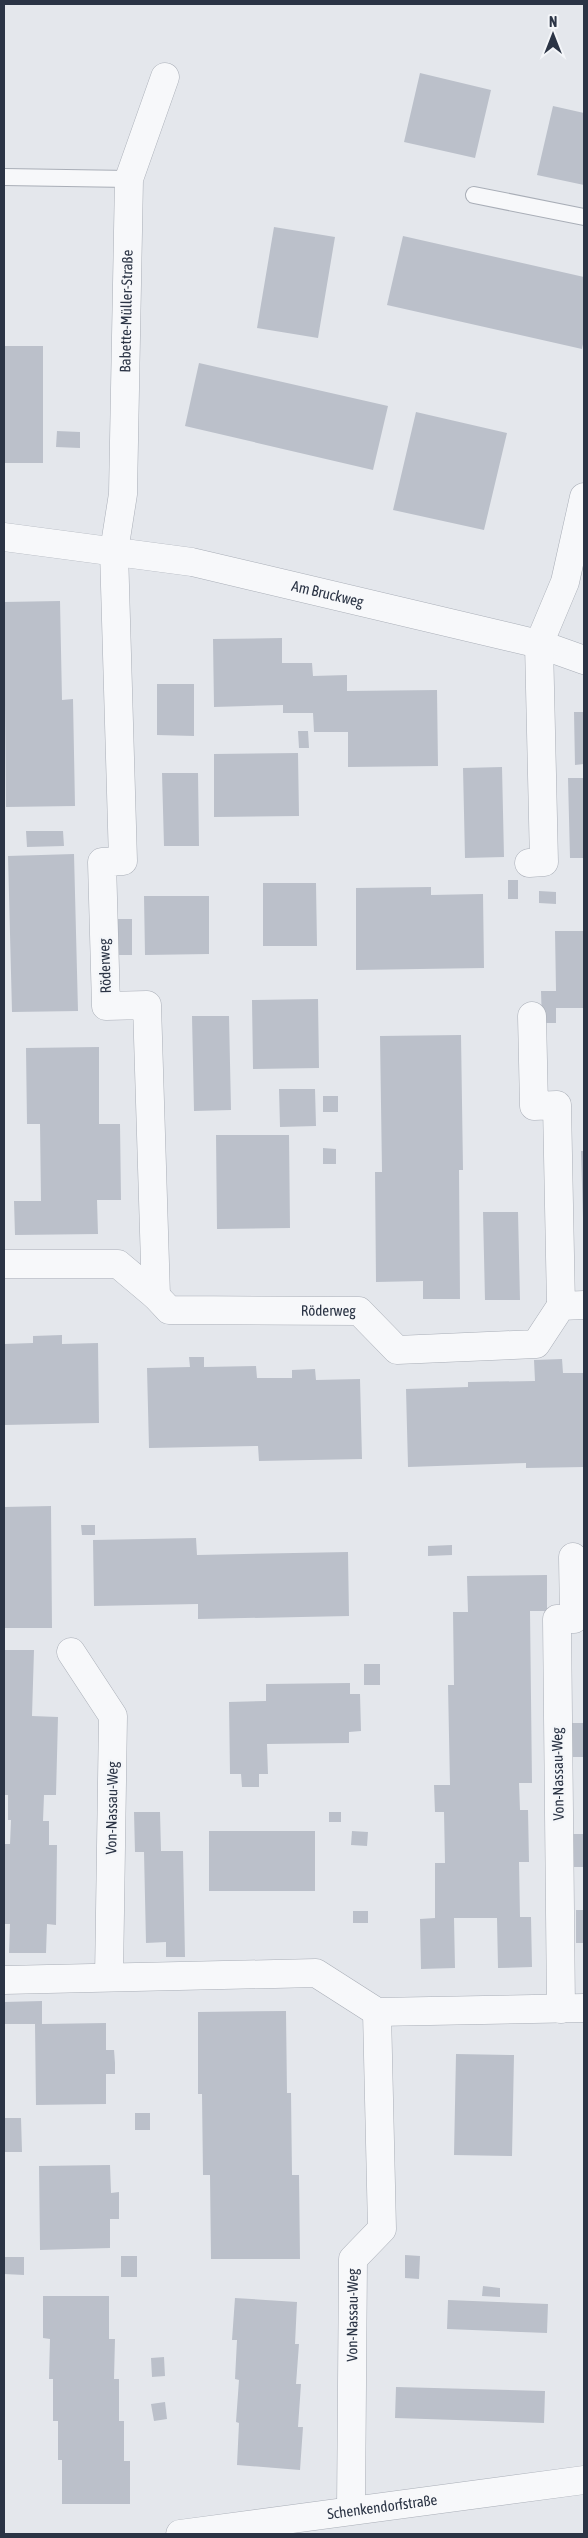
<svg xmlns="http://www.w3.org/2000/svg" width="588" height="2538" viewBox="0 0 588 2538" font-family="'Asap Condensed',sans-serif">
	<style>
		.building { fill: #bbc0ca }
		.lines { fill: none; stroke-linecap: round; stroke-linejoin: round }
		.service-casing { stroke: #a9aeb7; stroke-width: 18 }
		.minor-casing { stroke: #a9aeb7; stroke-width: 29 }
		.service { stroke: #f7f8fa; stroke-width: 16 }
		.minor { stroke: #f7f8fa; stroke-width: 28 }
		.labels { text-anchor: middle; stroke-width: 5; stroke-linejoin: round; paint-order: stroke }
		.street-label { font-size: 15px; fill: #2b3445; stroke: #f4f6f9 }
	</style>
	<rect width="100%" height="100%" fill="#e4e7ec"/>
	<!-- building -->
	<path class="building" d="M 420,73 L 491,90 L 475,158 L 404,142 Z
		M 553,106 L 584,113 L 584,185 L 537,175 Z
		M 274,227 L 335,237 L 318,338 L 257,328 Z
		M 403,236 L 584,277 L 584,339 L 582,349 L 387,305 Z
		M 4,346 L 43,346 L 43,463 L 4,463 Z
		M 199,363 L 388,406 L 373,470 L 185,426 Z
		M 416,412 L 507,433 L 484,530 L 393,510 Z
		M 57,431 L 80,432 L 80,448 L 56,447 Z
		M 60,601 L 62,700 L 73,699 L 75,806 L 6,807 L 4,602 Z
		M 282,638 L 282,663 L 312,663 L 313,676 L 347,675 L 347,691 L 437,690 L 438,766 L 348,767 L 348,732 L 314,732 L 313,713 L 283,713 L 283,705 L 214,707 L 213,639 Z
		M 157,684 L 194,684 L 194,736 L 157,735 Z
		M 574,712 L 584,712 L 584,764 L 575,765 Z
		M 298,731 L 308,731 L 309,748 L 299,748 Z
		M 298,753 L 299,816 L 214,817 L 214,754 Z
		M 502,767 L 504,857 L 465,858 L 463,768 Z
		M 162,773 L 198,773 L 199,846 L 164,846 Z
		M 568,778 L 584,778 L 584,858 L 570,858 Z
		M 26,831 L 63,831 L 64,846 L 27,847 Z
		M 74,854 L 78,1011 L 12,1012 L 8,856 Z
		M 508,880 L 518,880 L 518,899 L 508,899 Z
		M 263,883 L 316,883 L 317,946 L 263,946 Z
		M 431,887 L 431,895 L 483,894 L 484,968 L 356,970 L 356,888 Z
		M 539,891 L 556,892 L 556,904 L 539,903 Z
		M 144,896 L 209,896 L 209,954 L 145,955 Z
		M 114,919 L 132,919 L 132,955 L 114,955 Z
		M 555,931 L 584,931 L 584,1008 L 556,1008 L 556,1023 L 542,1023 L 541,991 L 556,991 Z
		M 318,999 L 319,1068 L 253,1069 L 252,1000 Z
		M 192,1016 L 229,1016 L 231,1110 L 194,1111 Z
		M 461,1035 L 463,1170 L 459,1170 L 460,1299 L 423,1299 L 423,1281 L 376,1282 L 375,1172 L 382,1172 L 380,1036 Z
		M 99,1047 L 99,1124 L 120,1124 L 121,1200 L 97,1200 L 98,1234 L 15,1235 L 14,1201 L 41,1201 L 40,1124 L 27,1124 L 26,1048 Z
		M 279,1089 L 315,1089 L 316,1126 L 280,1127 Z
		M 323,1096 L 338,1096 L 338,1112 L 323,1112 Z
		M 216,1135 L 289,1135 L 290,1228 L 217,1229 Z
		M 323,1148 L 336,1149 L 336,1164 L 323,1164 Z
		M 581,1151 L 584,1151 L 584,1218 L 583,1218 Z
		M 483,1212 L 518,1212 L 520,1300 L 485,1300 Z
		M 62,1335 L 62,1344 L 98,1343 L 99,1423 L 4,1425 L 4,1344 L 33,1343 L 33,1336 Z
		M 189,1357 L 204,1357 L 204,1367 L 256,1366 L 257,1378 L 292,1378 L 292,1370 L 315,1369 L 316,1380 L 360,1379 L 362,1459 L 259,1461 L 258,1446 L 149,1448 L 147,1368 L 190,1367 Z
		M 562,1359 L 563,1373 L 584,1373 L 584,1467 L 526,1468 L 526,1463 L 408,1467 L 406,1389 L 468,1387 L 468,1382 L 535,1381 L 534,1360 Z
		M 51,1506 L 52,1628 L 4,1628 L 4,1507 Z
		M 81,1525 L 95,1525 L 95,1535 L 82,1535 Z
		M 196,1538 L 197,1555 L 348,1552 L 349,1616 L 198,1619 L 198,1604 L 94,1606 L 93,1540 Z
		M 452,1545 L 452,1555 L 428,1556 L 428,1546 Z
		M 547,1575 L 547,1611 L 530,1611 L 532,1783 L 519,1783 L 520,1810 L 528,1810 L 529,1862 L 519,1862 L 520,1917 L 531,1917 L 532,1967 L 498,1968 L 497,1918 L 454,1918 L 455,1968 L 421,1969 L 420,1919 L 435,1918 L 435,1863 L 445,1863 L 444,1812 L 435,1812 L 434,1785 L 450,1785 L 448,1685 L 454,1685 L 453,1612 L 468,1612 L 467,1576 Z
		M 4,1650 L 34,1650 L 32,1716 L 58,1717 L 56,1795 L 44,1795 L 43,1821 L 49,1821 L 49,1845 L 57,1845 L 56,1925 L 47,1924 L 46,1953 L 9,1953 L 10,1924 L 4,1924 L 4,1844 L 10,1844 L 11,1820 L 8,1820 L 8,1795 L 4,1795 Z
		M 364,1664 L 380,1664 L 380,1685 L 364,1685 Z
		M 350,1683 L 350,1694 L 360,1694 L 361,1731 L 349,1732 L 349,1743 L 267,1744 L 268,1774 L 259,1774 L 259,1787 L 242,1787 L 241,1774 L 230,1774 L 229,1702 L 266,1701 L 266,1684 Z
		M 570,1723 L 584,1723 L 584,1757 L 570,1757 Z
		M 134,1812 L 160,1812 L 161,1851 L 183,1851 L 185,1957 L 166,1957 L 166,1942 L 146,1943 L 144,1852 L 135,1852 Z
		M 329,1812 L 341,1812 L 341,1822 L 329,1822 Z
		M 209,1831 L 315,1831 L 315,1891 L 209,1891 Z
		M 352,1831 L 368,1832 L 367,1846 L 351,1845 Z
		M 572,1834 L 584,1834 L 584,1867 L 573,1867 Z
		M 576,1910 L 584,1910 L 584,1943 L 576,1943 Z
		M 353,1911 L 368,1911 L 368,1923 L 353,1923 Z
		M 42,2001 L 42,2024 L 106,2023 L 106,2050 L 114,2050 L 115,2063 L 115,2074 L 106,2074 L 106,2104 L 36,2105 L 35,2024 L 4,2024 L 4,2002 Z
		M 286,2011 L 287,2093 L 291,2093 L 292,2175 L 299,2175 L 300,2259 L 211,2259 L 210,2175 L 203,2175 L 202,2094 L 198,2094 L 198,2012 Z
		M 456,2054 L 514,2055 L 512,2156 L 454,2155 Z
		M 135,2113 L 150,2113 L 150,2130 L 135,2130 Z
		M 4,2118 L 21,2118 L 22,2152 L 4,2152 Z
		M 110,2165 L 111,2193 L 119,2192 L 119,2219 L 110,2219 L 110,2248 L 40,2250 L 39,2166 Z
		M 405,2255 L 420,2256 L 419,2279 L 405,2278 Z
		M 121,2256 L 137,2256 L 137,2277 L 121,2277 Z
		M 4,2257 L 24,2257 L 24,2275 L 4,2274 Z
		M 483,2286 L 500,2288 L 500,2297 L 482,2296 Z
		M 43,2296 L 109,2296 L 109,2339 L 115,2339 L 114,2379 L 119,2379 L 119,2421 L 124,2421 L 124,2461 L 130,2461 L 130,2504 L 62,2504 L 62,2460 L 58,2460 L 58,2421 L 53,2421 L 53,2379 L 49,2379 L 50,2339 L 43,2338 Z
		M 235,2298 L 297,2302 L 295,2344 L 299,2344 L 296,2384 L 301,2384 L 298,2427 L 303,2427 L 300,2470 L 237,2465 L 239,2423 L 236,2422 L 239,2380 L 235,2379 L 237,2340 L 232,2340 Z
		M 448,2300 L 548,2304 L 547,2333 L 447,2329 Z
		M 164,2357 L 165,2376 L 152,2377 L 151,2358 Z
		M 396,2387 L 545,2391 L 544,2423 L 395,2418 Z
		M 165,2402 L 167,2419 L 154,2421 L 151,2404 Z"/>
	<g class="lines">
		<!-- service casing -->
		<g class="service-casing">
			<path id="service" d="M 4,177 L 129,179
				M 474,195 L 584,217"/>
		</g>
		<!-- minor casing -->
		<g class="minor-casing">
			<g id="minor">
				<path id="s1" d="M 4,537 L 192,562 L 539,644 L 584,660"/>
				<path d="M 529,863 L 544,862 L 539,644 L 565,582 L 584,497"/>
				<path d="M 532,1016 L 534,1106 L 557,1105 L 561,1306"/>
				<path id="s2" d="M 4,1264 L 118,1264 L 156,1296 L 169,1310 L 359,1311 L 397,1350 L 536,1344 L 561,1306 L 584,1305"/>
				<path id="s3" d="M 156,1296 L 147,1005 L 106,1006 L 102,862 L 123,861 L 114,551 L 123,494 L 129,179 L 165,77"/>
				<path d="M 71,1652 L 113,1716 L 109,1977"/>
				<path d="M 4,1980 L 316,1973 L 377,2012 L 584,2008"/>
				<path d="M 561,2009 L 557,1619 L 574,1619 L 573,1557"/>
				<path id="s4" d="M 351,2510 L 353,2259 L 382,2229 L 377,2012"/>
				<path id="s5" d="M 180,2534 L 584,2480"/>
			</g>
		</g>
		<!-- service -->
		<use href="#service" class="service"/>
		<!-- minor -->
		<use href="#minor" class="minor"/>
	</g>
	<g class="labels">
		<!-- street labels -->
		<g class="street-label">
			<text dy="5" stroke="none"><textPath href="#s3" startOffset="1048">Babette-Müller-Straße</textPath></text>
			<text dy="5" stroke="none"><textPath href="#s1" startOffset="329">Am Bruckweg</textPath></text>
			<text transform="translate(105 966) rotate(-92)" y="5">Röderweg</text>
			<text dy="5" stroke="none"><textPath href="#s2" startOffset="342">Röderweg</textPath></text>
			<text transform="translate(558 1774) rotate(-91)" y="5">Von-Nassau-Weg</text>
			<text transform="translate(112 1808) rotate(-89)" y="5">Von-Nassau-Weg</text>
			<text dy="5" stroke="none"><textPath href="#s4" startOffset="195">Von-Nassau-Weg</textPath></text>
			<text dy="5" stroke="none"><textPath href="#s5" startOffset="204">Schenkendorfstraße</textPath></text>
		</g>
	</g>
	<!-- border -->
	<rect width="588" height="2538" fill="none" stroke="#2b3445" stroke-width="10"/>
	<!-- north arrow -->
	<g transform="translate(553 35)" stroke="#f4f6f9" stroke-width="4" paint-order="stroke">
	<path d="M0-4L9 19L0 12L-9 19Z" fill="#2b3445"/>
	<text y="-8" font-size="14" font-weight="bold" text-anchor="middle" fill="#2b3445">N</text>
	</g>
</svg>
